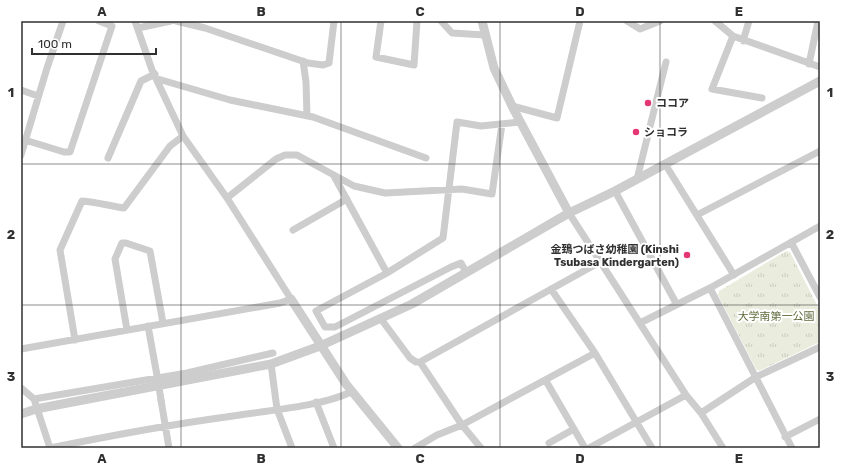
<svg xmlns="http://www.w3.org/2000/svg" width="841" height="469" viewBox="0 0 841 469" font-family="Rubik,'Noto Sans JP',sans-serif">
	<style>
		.grass { fill: url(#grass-tufts) }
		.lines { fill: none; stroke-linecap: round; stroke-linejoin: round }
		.minor { stroke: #cdcdcd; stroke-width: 7 }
		.tertiary { stroke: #cdcdcd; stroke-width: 9 }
		.minor-bridge { stroke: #cdcdcd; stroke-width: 7 }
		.grid { fill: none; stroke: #303030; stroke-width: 1; stroke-opacity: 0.55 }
		.poi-dot { fill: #e43574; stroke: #fff; stroke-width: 1.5 }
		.labels { text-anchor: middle; stroke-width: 4; stroke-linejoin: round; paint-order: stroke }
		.poi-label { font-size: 11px; font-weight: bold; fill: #303030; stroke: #fff; text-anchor: start }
		.park-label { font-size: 11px; fill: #616c3d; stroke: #fff }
		.neatline { fill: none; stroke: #303030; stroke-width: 1.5 }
		.grid-label { font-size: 13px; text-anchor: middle; font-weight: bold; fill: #303030 }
	</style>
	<defs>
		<pattern id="grass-tufts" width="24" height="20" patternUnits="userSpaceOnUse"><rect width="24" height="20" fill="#eaedde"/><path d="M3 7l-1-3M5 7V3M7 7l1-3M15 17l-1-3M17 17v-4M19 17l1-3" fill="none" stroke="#c9ccbf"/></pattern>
	</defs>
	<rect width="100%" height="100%" fill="#fff"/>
	<!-- grass -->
	<path class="grass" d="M 786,251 L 790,252 L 820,311 L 820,342 L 759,371 L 756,369 L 718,295 L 719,291 Z"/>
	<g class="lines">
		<!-- minor -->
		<path class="minor" d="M 176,21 L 205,28 L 308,63 L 323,65 L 329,63 L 334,21
			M 381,21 L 376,57 L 414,65 L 417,21
			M 441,21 L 452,33 L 485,35
			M 627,21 L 640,29 L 660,21
			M 715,21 L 733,36 L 820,67
			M 138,28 L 171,21
			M 733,36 L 712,89 L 762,98
			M 743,41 L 749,21
			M 303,61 L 306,82 L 307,116
			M 809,64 L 818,21
			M 158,79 L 230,100 L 313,117 L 426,158
			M 21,90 L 38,96
			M 512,106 L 557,118 L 580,21
			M 25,140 L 64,152 L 70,152 L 112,26 L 99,21
			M 21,155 L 47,68 L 63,21
			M 108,158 L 141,81 L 155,74
			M 665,164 L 734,275
			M 334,176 L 387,273
			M 637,179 L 666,62
			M 615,191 L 676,303
			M 227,198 L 276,159 L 285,155 L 297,155 L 354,186 L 385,193 L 462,189 L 492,194 L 502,124
			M 569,213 L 686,395 L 701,413 L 723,448
			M 697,215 L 820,151
			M 293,230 L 347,199
			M 791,242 L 820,297
			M 466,272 L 461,263 L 451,267 L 335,327 L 325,327 L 316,311 L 387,273 L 443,238 L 457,122 L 481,126 L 520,122
			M 710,288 L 792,448
			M 551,289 L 595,353 L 652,448
			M 381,319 L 410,358 L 416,362 L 420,362 L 600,262
			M 640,323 L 710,288 L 820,226
			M 148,326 L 158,381
			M 127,330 L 115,259 L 122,243 L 126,243 L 150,251 L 163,323
			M 75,340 L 60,250 L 82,201 C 97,202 109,206 124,208 L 170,146 L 183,136
			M 21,349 L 280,303 L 291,299 L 227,198 L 183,136 L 152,70 L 135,21
			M 420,362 L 462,425 L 481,448
			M 271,364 L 277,409 L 292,448
			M 546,381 L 585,448
			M 21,388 L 34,399 L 50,448
			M 34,399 L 187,373 L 273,353
			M 161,400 L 169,448
			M 316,402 L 334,448
			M 701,413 L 756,377 L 820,347
			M 785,437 L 820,419
			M 549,443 L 574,429
			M 50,448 C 109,436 167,425 226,417 C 262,411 320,407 351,392
			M 415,448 L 437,435 L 462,425 L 595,353
			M 589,448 L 686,395"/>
		<!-- tertiary -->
		<path class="tertiary" d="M 569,213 L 615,191 L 820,81
			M 291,299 L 346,384 L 398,448
			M 21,414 L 36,409 L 271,364 L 320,346 L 412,304 L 569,213 L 514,110 L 494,68 L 482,21"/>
		<!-- minor-bridge -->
		<path class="minor-bridge" d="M 158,381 L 161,400"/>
	</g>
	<!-- grid -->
	<path class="grid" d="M 181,21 L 181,448M 341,21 L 341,448M 500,21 L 500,448M 660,21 L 660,448M 21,164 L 820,164M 21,305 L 820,305"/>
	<!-- markers -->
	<g class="poi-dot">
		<circle cx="648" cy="103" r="4"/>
		<circle cx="636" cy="132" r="4"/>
		<circle cx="687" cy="255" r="4"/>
	</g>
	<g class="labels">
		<!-- poi labels -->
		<g class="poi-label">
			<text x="656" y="107">ココア</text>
			<text x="644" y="136">ショコラ</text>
			<text x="679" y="253" text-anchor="end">金鵄つばさ幼稚園 (Kinshi<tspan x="679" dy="13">Tsubasa Kindergarten)</tspan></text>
		</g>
		<!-- park labels -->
		<g class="park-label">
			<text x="776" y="320">大学南第一公園</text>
		</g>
	</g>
	<!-- border -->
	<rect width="841" height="469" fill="none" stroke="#ffffff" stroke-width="44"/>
	<!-- scale -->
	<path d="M32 48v6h124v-6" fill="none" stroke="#303030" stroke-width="2"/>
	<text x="38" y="48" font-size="12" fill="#303030" stroke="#ffffff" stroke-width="3" paint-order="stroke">100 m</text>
	<rect x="22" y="22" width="797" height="425" class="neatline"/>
	<g class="grid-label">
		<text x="102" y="16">A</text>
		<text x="261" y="16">B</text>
		<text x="420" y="16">C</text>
		<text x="580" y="16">D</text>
		<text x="739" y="16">E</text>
		<text x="11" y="97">1</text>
		<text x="830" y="97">1</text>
		<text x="11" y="239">2</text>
		<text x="830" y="239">2</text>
		<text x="11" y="381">3</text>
		<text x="830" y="381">3</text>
		<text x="102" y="463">A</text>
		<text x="261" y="463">B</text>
		<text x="420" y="463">C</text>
		<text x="580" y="463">D</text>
		<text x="739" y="463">E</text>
	</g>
</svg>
